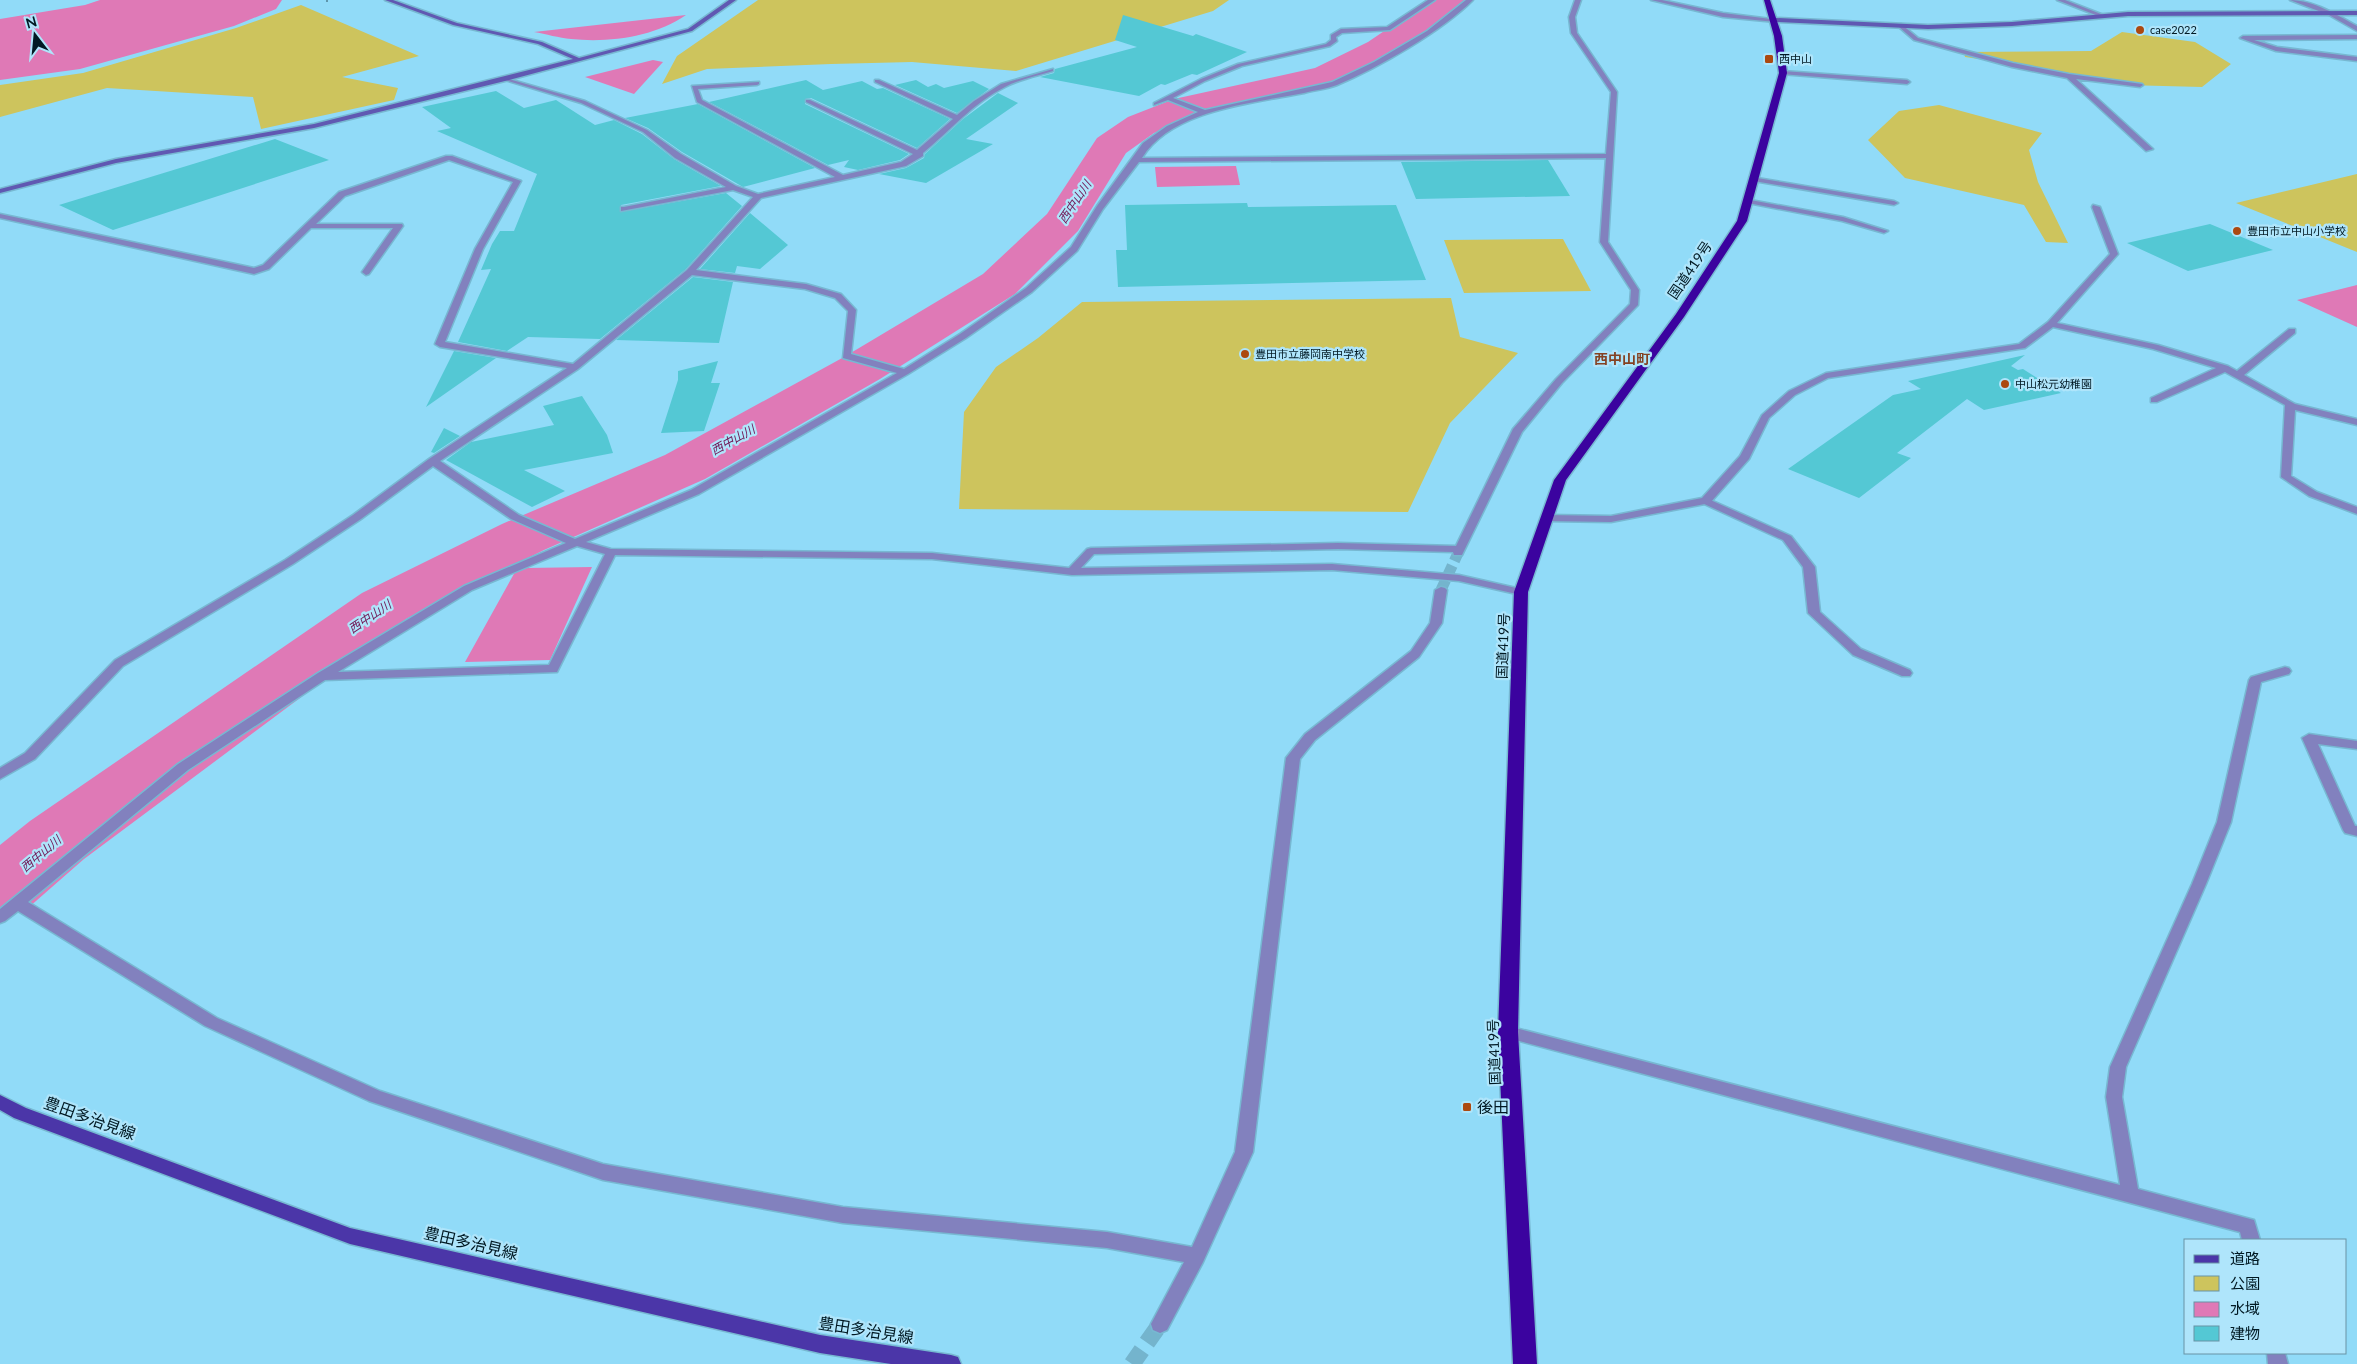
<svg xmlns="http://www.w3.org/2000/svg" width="2357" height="1364" viewBox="0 0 2357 1364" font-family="Lato,'Noto Sans JP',sans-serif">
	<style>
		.green { fill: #cdc45d }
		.water { fill: #df79b6 }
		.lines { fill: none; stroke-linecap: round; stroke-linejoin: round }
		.river { fill: #df79b6; fill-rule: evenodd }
		.building { fill: #54c8d4 }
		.street-tunnel-far1 { stroke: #74b4cd; stroke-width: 11; stroke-dasharray: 11 5; stroke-linecap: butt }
		.street-tunnel { stroke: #74b4cd; stroke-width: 17; stroke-dasharray: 17 9; stroke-linecap: butt }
		.lane-casing { stroke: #77b8d2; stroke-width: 3 }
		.street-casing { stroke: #77b8d2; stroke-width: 3 }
		.secondary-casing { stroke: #77b8d2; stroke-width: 3 }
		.primary-casing { stroke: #77b8d2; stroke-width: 3 }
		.highway-casing { stroke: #77b8d2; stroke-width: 3 }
		.path { stroke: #5e96ac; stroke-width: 2; stroke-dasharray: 2 1; stroke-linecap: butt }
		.lane { fill: #8281be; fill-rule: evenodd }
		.street { fill: #8281be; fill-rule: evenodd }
		.secondary { fill: #6058b2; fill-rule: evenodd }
		.primary { fill: #4b36a8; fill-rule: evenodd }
		.highway { fill: #3b039f; fill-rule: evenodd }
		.poi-dot { fill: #ac4910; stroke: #afe5fb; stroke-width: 2 }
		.labels { text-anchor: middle; stroke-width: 4.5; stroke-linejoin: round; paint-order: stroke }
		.far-poi-label { font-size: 11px; fill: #001923; stroke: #afe5fb; text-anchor: start }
		.far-water-label { font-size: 12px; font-style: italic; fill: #711654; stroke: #afe5fb }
		.street-label { font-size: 14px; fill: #001923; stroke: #afe5fb }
		.far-quarter-label { font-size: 14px; font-weight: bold; fill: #844223; stroke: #afe5fb }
		.near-poi-label { font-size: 16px; fill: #001923; stroke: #afe5fb; text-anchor: start }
		.near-street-label { font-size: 16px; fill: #001923; stroke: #afe5fb }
	</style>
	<rect width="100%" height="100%" fill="#91dbf8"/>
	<!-- green -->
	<path class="green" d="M 758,0 L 1229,0 L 1213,11 L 1016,71 L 912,62 L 831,64 L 707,69 L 662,84 L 677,56 Z
		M 301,5 L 419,56 L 342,77 L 398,88 L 394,100 L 261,129 L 253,97 L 107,88 L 0,117 L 0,85 L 83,73 L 236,28 Z
		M 2122,32 L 2195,42 L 2231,64 L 2202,87 L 2125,85 L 2052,70 L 1965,57 L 1964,52 L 2091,51 Z
		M 1939,105 L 2042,133 L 2029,150 L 2038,182 L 2068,243 L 2046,242 L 2024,205 L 1905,178 L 1868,140 L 1899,111 Z
		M 2357,174 L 2357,252 L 2236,203 Z
		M 1563,239 L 1591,291 L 1464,293 L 1444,240 Z
		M 1451,298 L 1460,337 L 1518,353 L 1450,423 L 1408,512 L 959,509 L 964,412 L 996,367 L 1038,338 L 1082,302 Z"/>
	<!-- water -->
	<path class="water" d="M 100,0 L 282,0 L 276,9 L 234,26 L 80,69 L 0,80 L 0,19 L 85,5 Z
		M 686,15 C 654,37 609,43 571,39 C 559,38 546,34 534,32 Z
		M 653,60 L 663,62 L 634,94 L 585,77 Z
		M 1236,166 L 1240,185 L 1157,187 L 1155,167 Z
		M 2357,285 L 2357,327 L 2297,300 Z
		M 592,567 L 550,660 L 465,662 L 515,572 L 526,568 Z"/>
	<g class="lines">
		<!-- river -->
		<path class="river" d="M 1430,0 L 1469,0 L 1464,7 L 1444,18 L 1392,56 L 1338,83 L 1198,115 L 1154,133 L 1126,153 L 1078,231 L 1015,294 L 880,379 L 705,479 L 544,550 L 406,619 L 84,859 L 28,908 L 0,917 L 0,845 L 30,821 L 362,593 L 502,524 L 665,455 L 844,357 L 983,274 L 1047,214 L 1097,138 L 1128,117 L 1174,99 L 1315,68 L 1368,42 Z"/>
	</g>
	<!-- building -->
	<path class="building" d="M 1123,15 L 1193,36 L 1196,34 L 1247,52 L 1197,75 L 1192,74 L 1165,85 L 1161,84 L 1139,96 L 1040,77 L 1054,73 L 1055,69 L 1137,47 L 1115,40 Z
		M 806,80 L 823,90 L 862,81 L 877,89 L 883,88 L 950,119 L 917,148 L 811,98 L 805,99 L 805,104 L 909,154 L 900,160 L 858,170 L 844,167 L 849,160 L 828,165 L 709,102 Z
		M 916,80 L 928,87 L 936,84 L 944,88 L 973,81 L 989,89 L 957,113 L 895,85 Z
		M 496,91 L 524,108 L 556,100 L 595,125 L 614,120 L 642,134 L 674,159 L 721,186 L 621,205 L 620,212 L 726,193 L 742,206 L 686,269 L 600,339 L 528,337 L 507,351 L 458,342 L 491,269 L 481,270 L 492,244 L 500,231 L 514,231 L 537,174 L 437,131 L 451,128 L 422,107 Z
		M 998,93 L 1018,103 L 966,139 L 993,144 L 926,183 L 879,174 L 906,168 L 924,158 L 925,154 L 963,119 Z
		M 698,104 L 815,168 L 743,187 L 682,152 L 648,128 L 625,118 Z
		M 275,139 L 329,160 L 113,230 L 59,205 Z
		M 1548,160 L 1570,196 L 1416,199 L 1401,162 Z
		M 1247,203 L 1248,207 L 1396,205 L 1426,280 L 1118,287 L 1116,250 L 1127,250 L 1125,205 Z
		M 750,213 L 788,245 L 760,269 L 737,266 L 735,273 L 700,269 Z
		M 2210,224 L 2273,250 L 2188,271 L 2127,243 Z
		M 693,277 L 733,282 L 719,343 L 616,340 Z
		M 454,351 L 496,358 L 426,407 Z
		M 2025,355 L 2011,366 L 2018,370 L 2023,369 L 2061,393 L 1984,410 L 1967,399 L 1897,453 L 1911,458 L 1859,498 L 1788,469 L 1893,395 L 1921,389 L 1908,381 Z
		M 718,361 L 711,383 L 720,383 L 704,431 L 661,433 L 678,380 L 678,371 Z
		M 582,396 L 607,435 L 613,453 L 524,470 L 565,491 L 532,507 L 446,460 L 471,442 L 554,425 L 543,406 Z
		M 444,428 L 460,436 L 434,453 L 431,452 Z"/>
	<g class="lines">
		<!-- street-tunnel-far1 -->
		<path class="street-tunnel-far1" d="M 1441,590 L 1458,553"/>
		<!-- street-tunnel -->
		<path class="street-tunnel" d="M 1132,1364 L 1160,1324"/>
		<!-- lane casing -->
		<g class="lane-casing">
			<path id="lane" d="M 1706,498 L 1791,536 L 1815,567 L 1820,612 L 1861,649 L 1910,670 L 1912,673 L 1910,676 L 1902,676 L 1853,655 L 1808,613 L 1803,567 L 1783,540 L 1702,503 L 1701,501 Z"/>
		</g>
		<!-- street casing -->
		<g class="street-casing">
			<path id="street" d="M 1428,0 L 1435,0 L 1390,30 L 1342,33 L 1336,37 L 1337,41 L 1330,46 L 1242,66 L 1205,81 L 1173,98 L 1205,110 L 1332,82 L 1374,62 L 1427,31 L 1466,0 L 1473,0 C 1442,31 1378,68 1337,85 C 1327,89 1315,90 1304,93 C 1253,103 1171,110 1142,158 L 1606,154 L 1611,92 L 1571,33 L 1569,17 L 1575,0 L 1581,0 L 1575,17 L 1577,33 L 1617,92 L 1608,242 L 1639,290 L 1638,305 L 1562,383 L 1522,432 L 1462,555 L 1454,555 L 1453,552 L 1338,549 L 1094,554 L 1081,568 L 1332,564 L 1459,575 L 1525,590 L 1527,592 L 1525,594 L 1521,595 L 1459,581 L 1332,570 L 1072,575 L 932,559 L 615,555 L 557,672 L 325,680 L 188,770 L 28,902 L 217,1018 L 380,1091 L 603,1164 L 843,1207 L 1107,1232 L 1192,1247 L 1235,1152 L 1286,758 L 1305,734 L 1411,651 L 1430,623 L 1435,590 L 1441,587 L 1445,588 L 1447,590 L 1442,623 L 1419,657 L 1315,740 L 1300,759 L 1253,1152 L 1203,1262 L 1167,1330 L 1160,1333 L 1153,1330 L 1151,1324 L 1184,1262 L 1107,1248 L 843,1223 L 603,1180 L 369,1101 L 205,1026 L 18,911 L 5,921 L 0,923 L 0,909 L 178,764 L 318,673 L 464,586 L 566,543 L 511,519 L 433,466 L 361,519 L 293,564 L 123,666 L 35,759 L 0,779 L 0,768 L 25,753 L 115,660 L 285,560 L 353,515 L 429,459 L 567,368 L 440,347 L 435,344 L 475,249 L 513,182 L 449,160 L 345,196 L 316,224 L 402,224 L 403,226 L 369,274 L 366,275 L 362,272 L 393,228 L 311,228 L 269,269 L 254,274 L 0,218 L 0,214 L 254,268 L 263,265 L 339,192 L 446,156 L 452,156 L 521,181 L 483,249 L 445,342 L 573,364 L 687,270 L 753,197 L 733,190 L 621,211 L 621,207 L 624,207 L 726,187 L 675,158 L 643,132 L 581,103 L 505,80 L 505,78 L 585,101 L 647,130 L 681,154 L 736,186 L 758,194 L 835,177 L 697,102 L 692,86 L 759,82 L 759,84 L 757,85 L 698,89 L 702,100 L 843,175 L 901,162 L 913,154 L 806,102 L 806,100 L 810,100 L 917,150 L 953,119 L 875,82 L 875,80 L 879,80 L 957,115 L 974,101 L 1001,84 L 1053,69 L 1053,71 C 1037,76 1020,79 1005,87 C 973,103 950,131 923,153 L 923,156 L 906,166 L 761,198 L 696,270 L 806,284 L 841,294 L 856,310 L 851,354 L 904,369 L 960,334 L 1026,288 L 1071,247 L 1097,206 L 1143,143 L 1167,126 L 1198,112 L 1168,100 L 1154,105 L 1154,103 L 1201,79 L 1238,64 L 1326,44 L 1331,40 L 1331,35 L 1341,29 L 1387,27 ZM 1606,158 L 1600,242 L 1631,290 L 1630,304 L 1556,379 L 1513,429 L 1456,546 L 1338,543 L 1091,548 L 1087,549 L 1069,568 L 932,553 L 611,549 L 586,542 L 699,494 L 908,374 L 966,338 L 1032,292 L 1077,251 L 1103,209 L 1139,162 ZM 692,275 L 805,289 L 835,298 L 848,311 L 843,358 L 897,373 L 691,490 L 575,539 L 519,515 L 440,461 L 578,369 ZM 577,546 L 605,554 L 549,665 L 338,672 L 472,590 Z
				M 1651,0 L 1662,0 L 1723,13 L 1779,20 L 1776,22 L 1723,17 Z
				M 2057,0 L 2065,0 L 2106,16 L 2101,17 Z
				M 2290,0 C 2313,0 2337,15 2357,26 L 2357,31 L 2329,15 Z
				M 1901,24 L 1918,38 L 2013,63 L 2069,74 L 2142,84 L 2143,85 L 2140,87 L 2076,79 L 2153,149 L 2146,151 L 2067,78 L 2012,67 L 1914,40 L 1899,27 Z
				M 2357,35 L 2357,39 L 2254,40 L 2277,47 L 2357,57 L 2357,61 L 2276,51 L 2240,38 L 2243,36 Z
				M 1783,71 L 1907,80 L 1910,82 L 1907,84 L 1781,74 L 1781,72 Z
				M 1751,177 L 1894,201 L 1898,203 L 1894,205 L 1754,181 L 1750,179 Z
				M 1745,199 L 1843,217 L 1888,231 L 1884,233 L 1842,221 L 1748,203 L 1744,201 Z
				M 2093,205 L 2100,207 L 2118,254 L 2057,323 L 2158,345 L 2228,366 L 2237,371 L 2289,329 L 2295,329 L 2295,333 L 2244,375 L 2295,404 L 2357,419 L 2357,425 L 2295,410 L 2291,476 L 2317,492 L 2357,507 L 2357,514 L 2309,496 L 2281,477 L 2285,405 L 2225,372 L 2157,402 L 2151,402 L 2151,398 L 2216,368 L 2153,349 L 2053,327 L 2025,348 L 1828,378 L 1795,395 L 1769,418 L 1749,459 L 1710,503 L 1611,522 L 1547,521 L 1542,518 L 1547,515 L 1611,516 L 1702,498 L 1740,456 L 1762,415 L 1789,391 L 1826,373 L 2019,344 L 2048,322 L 2110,254 L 2092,207 Z
				M 2285,667 L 2289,668 L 2291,671 L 2289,674 L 2261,682 L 2231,822 L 2206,884 L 2126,1067 L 2122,1097 L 2138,1189 L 2254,1220 L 2260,1240 L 2242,1240 L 2240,1232 L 1508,1038 L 1502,1037 L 1500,1032 L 1502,1027 L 1508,1026 L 2120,1185 L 2106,1097 L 2110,1067 L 2192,884 L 2217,822 L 2249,680 L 2251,677 Z
				M 2309,734 L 2357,741 L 2357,749 L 2318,744 L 2355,826 L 2357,826 L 2357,836 L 2345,833 L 2343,830 L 2302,738 Z
				M 2267,1353 L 2285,1353 L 2288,1364 L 2268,1364 Z"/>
		</g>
		<!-- secondary casing -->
		<g class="secondary-casing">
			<path id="secondary" d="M 385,0 L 393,0 L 457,23 L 542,42 L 579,58 L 688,29 L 729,0 L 736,0 L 692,31 L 509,80 L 314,128 L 116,163 L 0,193 L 0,189 L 116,159 L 314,124 L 573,59 L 538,44 L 453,25 Z
				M 2357,11 L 2357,15 L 2128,16 L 2012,26 L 1928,29 L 1776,22 L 1773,20 L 1776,18 L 1928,25 L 2012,22 L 2128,12 Z"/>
		</g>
		<!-- primary casing -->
		<g class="primary-casing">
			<path id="primary" d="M 0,1095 L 26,1108 L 350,1228 L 820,1335 L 951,1355 L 958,1357 L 961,1364 L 891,1364 L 820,1353 L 350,1244 L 14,1118 L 0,1110 Z"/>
		</g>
		<!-- highway casing -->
		<g class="highway-casing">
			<path id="highway" d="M 1764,0 L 1770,0 L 1782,36 L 1787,73 L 1747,221 L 1684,317 L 1566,480 L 1528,592 L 1518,1032 L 1537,1364 L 1513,1364 L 1498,1032 L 1514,592 L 1554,480 L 1676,314 L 1737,221 L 1779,73 L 1774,36 Z"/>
		</g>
		<!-- path -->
		<path class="path" d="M 327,0 L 327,3"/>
		<!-- lane -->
		<use href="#lane" class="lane"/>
		<!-- street -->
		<use href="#street" class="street"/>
		<!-- secondary -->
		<use href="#secondary" class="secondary"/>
		<!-- primary -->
		<use href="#primary" class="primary"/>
		<!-- highway -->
		<use href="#highway" class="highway"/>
	</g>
	<!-- markers -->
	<g class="poi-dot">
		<circle cx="2140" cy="30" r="5"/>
		<rect x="1764" y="54" width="10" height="10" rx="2.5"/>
		<circle cx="2237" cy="231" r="5"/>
		<circle cx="1245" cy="354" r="5"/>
		<circle cx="2005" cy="384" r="5"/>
		<rect x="1462" y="1102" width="10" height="10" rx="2.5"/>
	</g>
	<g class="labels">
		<!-- far-poi labels -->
		<g class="far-poi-label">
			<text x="2150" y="34">case2022</text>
			<text x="1779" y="63">西中山</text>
			<text x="2247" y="235">豊田市立中山小学校</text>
			<text x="1255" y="358">豊田市立藤岡南中学校</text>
			<text x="2015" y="388">中山松元幼稚園</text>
		</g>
		<!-- far-water labels -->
		<g class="far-water-label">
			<text transform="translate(1075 202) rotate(-56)" y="4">西中山川</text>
			<text transform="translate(733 440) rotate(-29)" y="4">西中山川</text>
			<text transform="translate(370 617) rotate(-34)" y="4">西中山川</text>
			<text transform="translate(41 854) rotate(-40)" y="4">西中山川</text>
		</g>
		<!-- street labels -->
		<g class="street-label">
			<text transform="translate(1690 270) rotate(-56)" y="5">国道419号</text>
			<text transform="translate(1503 646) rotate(-88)" y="5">国道419号</text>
			<text transform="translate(1494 1052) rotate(-92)" y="5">国道419号</text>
		</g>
		<!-- far-quarter labels -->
		<g class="far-quarter-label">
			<text x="1622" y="364">西中山町</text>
		</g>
		<!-- near-poi labels -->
		<g class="near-poi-label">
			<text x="1477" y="1113">後田</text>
		</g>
		<!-- near-street labels -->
		<g class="near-street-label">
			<text transform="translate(90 1118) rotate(20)" y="6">豊田多治見線</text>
			<text transform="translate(471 1243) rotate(13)" y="6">豊田多治見線</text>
			<text transform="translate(866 1330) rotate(9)" y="6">豊田多治見線</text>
		</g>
	</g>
	<!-- legend -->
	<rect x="2184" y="1239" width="162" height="115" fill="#afe5fb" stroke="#6993a5"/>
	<rect x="2194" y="1255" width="25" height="8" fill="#4b36a8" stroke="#6993a5"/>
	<text x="2230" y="1264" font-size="15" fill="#001923">道路</text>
	<rect x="2194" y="1276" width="25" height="15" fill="#cdc45d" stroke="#6993a5"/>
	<text x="2230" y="1289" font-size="15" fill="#001923">公園</text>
	<rect x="2194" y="1302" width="25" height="15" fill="#df79b6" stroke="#6993a5"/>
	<text x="2230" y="1314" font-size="15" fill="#001923">水域</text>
	<rect x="2194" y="1326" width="25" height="15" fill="#54c8d4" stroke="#6993a5"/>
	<text x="2230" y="1339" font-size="15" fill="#001923">建物</text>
	<!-- north arrow -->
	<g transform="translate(35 35) rotate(344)" stroke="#afe5fb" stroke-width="4" paint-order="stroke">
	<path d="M0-4L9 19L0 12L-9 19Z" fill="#001923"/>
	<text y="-8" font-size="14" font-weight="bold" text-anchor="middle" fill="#001923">N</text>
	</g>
</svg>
